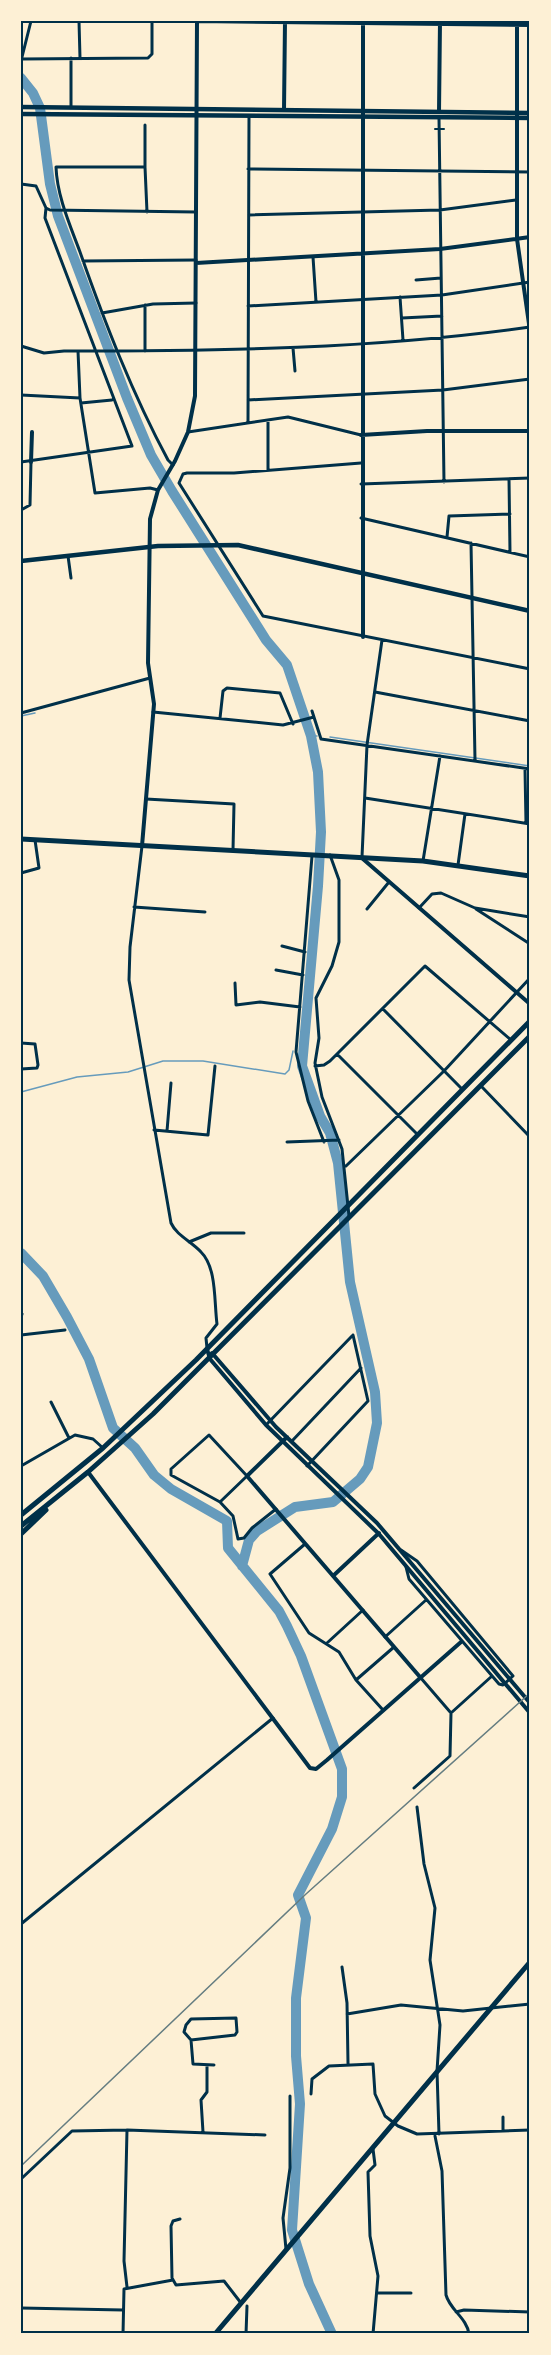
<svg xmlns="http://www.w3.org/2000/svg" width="551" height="2355" viewBox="0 0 551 2355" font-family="'Source Serif 4',serif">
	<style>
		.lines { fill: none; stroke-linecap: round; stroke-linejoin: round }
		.stream { stroke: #669bbc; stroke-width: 1.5 }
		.river { stroke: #669bbc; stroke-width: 10 }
		.pedestrian { stroke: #003049; stroke-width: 2 }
		.minor { stroke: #003049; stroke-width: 3 }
		.tertiary { stroke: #003049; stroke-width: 4 }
		.secondary { stroke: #003049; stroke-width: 4.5 }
		.primary { stroke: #003049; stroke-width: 5 }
		.trunk { stroke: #003049; stroke-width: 5 }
		.rail { stroke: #657d81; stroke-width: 1.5 }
		.neatline { fill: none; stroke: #003049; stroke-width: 2 }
	</style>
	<rect width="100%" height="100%" fill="#fdf0d5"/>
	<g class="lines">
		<!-- stream -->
		<path class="stream" d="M 21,716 L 35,713
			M 311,736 L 317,736
			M 330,737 L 530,766
			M 21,1092 L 77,1077 L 128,1072 L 163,1061 L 203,1061 L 285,1074 L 289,1070 L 293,1051"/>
		<!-- river -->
		<path class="river" d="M 21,78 L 33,93 L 40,108 L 50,184 L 58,216 L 127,398 L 151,455 L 172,491 L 266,640 L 287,665 L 311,736 L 318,772 L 321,832 L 318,886 L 302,1066 L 320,1116 L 330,1133 L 338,1163 L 350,1282 L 375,1392 L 377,1423 L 368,1467 L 360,1479 L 333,1502 L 295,1507 L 257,1531 L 249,1540 L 242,1566
			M 21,1253 L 43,1276 L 67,1317 L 89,1359 L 113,1428 L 135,1448 L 154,1475 L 171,1489 L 227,1521 L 228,1548 L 279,1611 L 287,1626 L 301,1656 L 342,1769 L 342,1797 L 332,1829 L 298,1895 L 306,1918 L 296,1998 L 296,2056 L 300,2104 L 292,2230 L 309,2284 L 332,2334"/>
		<!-- pedestrian -->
		<path class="pedestrian" d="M 435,129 L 444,129"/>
		<!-- minor -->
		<path class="minor" d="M 79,21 L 80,58
			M 71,58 L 71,107
			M 22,59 L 148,58 L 152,54 L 152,21
			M 21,61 L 31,21
			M 439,118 L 444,482
			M 145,167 L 145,125
			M 248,169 L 530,172
			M 21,184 L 36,186 L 46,208 L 50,210 L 196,212
			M 147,212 L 145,167 L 56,167 C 57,196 70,225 80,252 C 105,323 132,393 168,460 L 173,465
			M 249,215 L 440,210 L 516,200
			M 313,257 L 316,302
			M 83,261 L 196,260
			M 416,280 L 441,278
			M 400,297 L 403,340
			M 145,305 L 145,351
			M 248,306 L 442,295 L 530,282
			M 102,313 L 153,304 L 196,303
			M 402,318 L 442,316
			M 21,346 L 44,353 L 64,351 C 220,351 375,349 530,327
			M 293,348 L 295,371
			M 78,351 L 80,398 L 95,493 L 150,488 L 158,490
			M 21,395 L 80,398
			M 248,400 L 443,390 L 530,379
			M 81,403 L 112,400
			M 268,420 L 268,470
			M 248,423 L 249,116
			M 188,432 L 288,417 L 361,435
			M 21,462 L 132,446 L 45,218 L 46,208
			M 361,463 L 234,473 L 187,473 L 183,474 L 179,483 L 263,616 L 530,669
			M 509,479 L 510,552
			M 361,484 L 530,478
			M 21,510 L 30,505 L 31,462
			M 361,518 L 530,557
			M 447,537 L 449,516 L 510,514
			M 471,543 L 475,760
			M 68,556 L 71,578
			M 375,692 L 530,721
			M 312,711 L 321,739 L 530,769
			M 153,712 L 283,725 L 314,717
			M 21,713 L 150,678
			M 220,718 L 223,691 L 227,688 L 280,693 L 293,724
			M 525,769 L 526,823
			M 365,798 L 530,824
			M 146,799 L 234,804 L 233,850
			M 142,846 L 130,947 L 129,980 L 171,1223 C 177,1236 191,1241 201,1252 C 217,1268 214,1302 217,1324 L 206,1338 L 207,1348
			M 330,855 L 339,880 L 339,942 L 332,966 L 316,998 L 319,1038 L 315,1063 L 322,1097 L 342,1149 L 349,1216
			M 312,856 L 296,1052 L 308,1101 L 324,1142
			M 362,857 L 367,745 L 382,640
			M 423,861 L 440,756
			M 458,865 L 465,814
			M 21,873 L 39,868 L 35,840
			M 134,907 L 205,912
			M 419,908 L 432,894 L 441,893 L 475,908 L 530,917
			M 367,909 L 389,882
			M 476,909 L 530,944
			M 282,946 L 305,952
			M 276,970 L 303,975
			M 235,983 L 236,1005 L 260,1002 L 300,1007
			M 383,1009 L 462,1089
			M 21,1043 L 35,1044 L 38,1065 L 37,1068 L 21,1069
			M 337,1054 L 417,1134
			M 315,1066 L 324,1065 L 330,1061 L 425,966 L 511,1040
			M 482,1087 L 530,1137
			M 154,1130 L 208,1135 L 215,1066
			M 167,1131 L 171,1083
			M 287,1142 L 339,1140
			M 346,1166 L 444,1071 L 530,978
			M 189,1242 L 211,1233 L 244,1233
			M 21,1317 L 22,1314
			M 21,1335 L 65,1330
			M 51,1402 L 69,1438
			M 266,1425 L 352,1336
			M 292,1441 L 361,1368
			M 21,1466 L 75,1435 L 93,1439 L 103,1448
			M 307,1466 L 368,1401 L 353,1335
			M 220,1502 L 247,1476 L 209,1435 L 171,1469 L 171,1475 L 220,1502 L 233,1516 L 238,1539 L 244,1538 L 252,1528 L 276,1509
			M 305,1544 L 270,1574 L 309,1633 L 339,1652 L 356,1680 L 383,1710
			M 401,1550 L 417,1561 L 513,1676 L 503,1685 L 499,1684 L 409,1579 L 406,1567
			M 385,1637 L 426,1600
			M 327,1643 L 363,1610
			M 356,1680 L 394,1647
			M 451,1713 L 492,1676
			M 414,1788 L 450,1756 L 451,1713 L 420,1677
			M 417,1807 L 424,1864 L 435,1908 L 430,1960 L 440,2025 L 437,2071 L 439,2134
			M 21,1924 L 273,1718
			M 342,1967 L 347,2003 L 348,2063
			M 347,2014 L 401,2005 L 463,2011 L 530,2004
			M 191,2040 L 184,2032 L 186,2025 L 191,2019 L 236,2018 L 237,2032 L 235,2035 L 191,2040 L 193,2064 L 214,2065
			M 311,2094 L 312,2079 L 329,2066 L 373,2064 L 375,2094 L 385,2116 L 398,2126 L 417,2134 L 530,2130
			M 503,2117 L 503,2130
			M 127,2130 L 124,2261 L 127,2287
			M 203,2132 L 201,2100 L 207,2092 L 207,2065
			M 435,2136 L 442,2171 L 446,2295 C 450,2310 467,2318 469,2334
			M 21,2179 L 72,2131 L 127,2130 L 265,2135
			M 180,2219 L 173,2221 L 171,2226 L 172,2278 L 176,2285 L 224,2281 L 241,2303
			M 286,2249 L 283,2218 L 290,2168 L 290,2096
			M 378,2293 L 411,2293
			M 21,2308 L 123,2310
			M 456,2312 L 464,2310 L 530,2312
			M 123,2334 L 124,2289 L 173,2280
			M 246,2334 L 247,2306
			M 373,2334 L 378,2276 L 370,2236 L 368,2172 L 375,2165 L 373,2149"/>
		<!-- tertiary -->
		<path class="tertiary" d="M 197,21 L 530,25
			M 517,21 L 517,239 L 530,331
			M 284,110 L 285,21
			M 439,112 L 440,21
			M 196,263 L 440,249 L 530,237
			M 361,435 L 427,431 L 530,431
			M 31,462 L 32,432
			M 363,637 L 363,21
			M 142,846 L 154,704 L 148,663 L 150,519 L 158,490 L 175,461 L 188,432 L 195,396 L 197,21
			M 363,859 L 530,1004
			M 207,1349 L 210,1359 L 266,1425 L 379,1534 L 530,1713
			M 212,1353 L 276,1427 L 377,1523 L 530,1703
			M 287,1437 L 247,1476 L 420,1677
			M 88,1472 L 310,1768 L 316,1769 L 327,1760 L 461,1642
			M 333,1576 L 379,1533"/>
		<!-- secondary -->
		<path class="secondary" d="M 21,107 L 530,113
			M 21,114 L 530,118
			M 21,561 L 158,546 L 238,545 L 530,611"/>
		<!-- primary -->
		<path class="primary" d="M 21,839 L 423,861 L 530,876
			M 215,2334 L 530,1962"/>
		<!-- trunk -->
		<path class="trunk" d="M 21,1515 L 103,1448 L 196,1360 L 530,1021
			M 21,1526 L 88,1472 L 153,1414 L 530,1036
			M 21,1534 L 46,1510"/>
		<!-- rail -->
		<path class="rail" d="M 21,2166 L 306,1894 L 530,1693"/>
	</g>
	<!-- border -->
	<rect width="551" height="2355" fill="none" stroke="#fdf0d5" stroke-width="45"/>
	<rect x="22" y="22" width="506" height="2310" class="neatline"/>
</svg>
